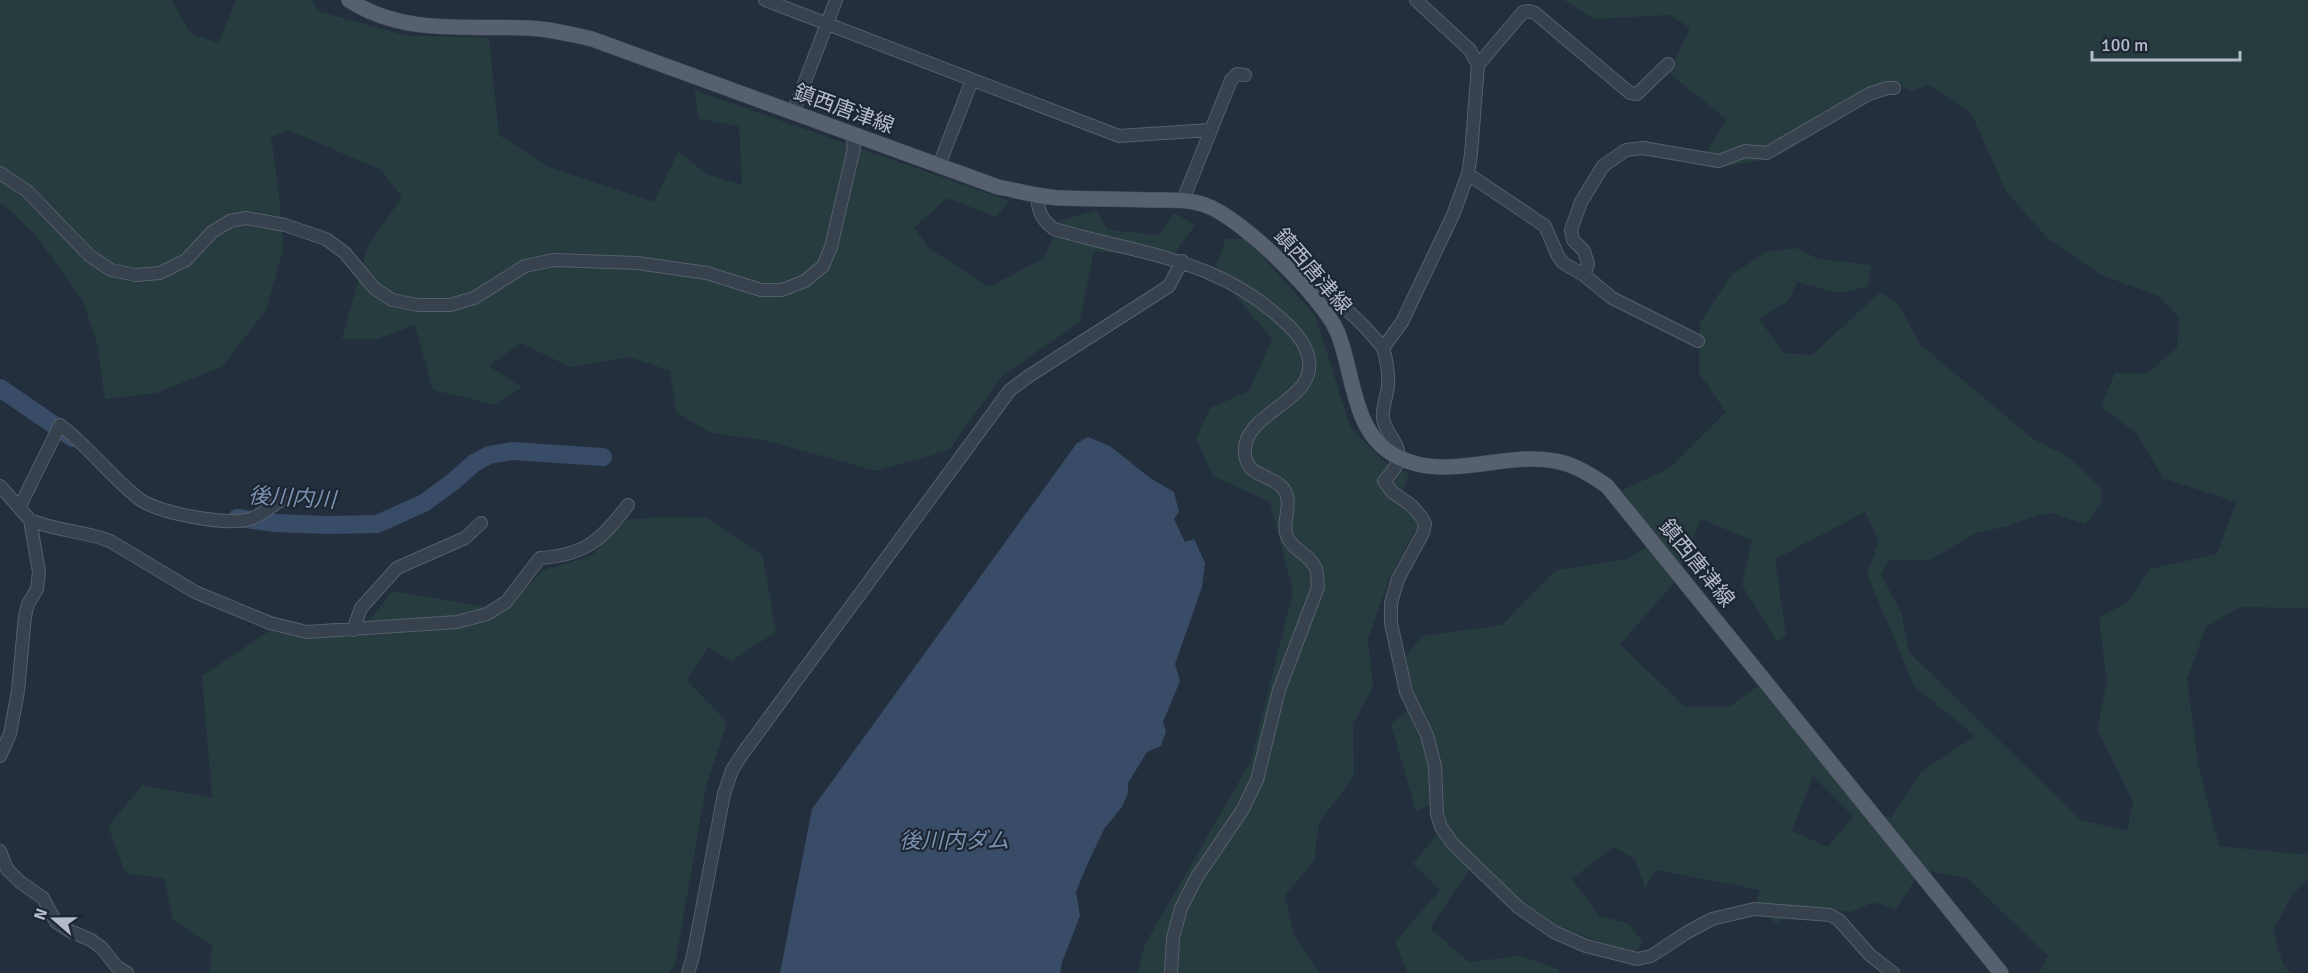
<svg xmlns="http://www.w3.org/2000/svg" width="2308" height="973" viewBox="0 0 2308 973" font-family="Signika,'Noto Sans JP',sans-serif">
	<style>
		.green { fill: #263c3f; fill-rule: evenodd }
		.water { fill: #394c67 }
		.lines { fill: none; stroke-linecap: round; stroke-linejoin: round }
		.river { stroke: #394c67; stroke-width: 18 }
		.minor-casing { stroke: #565f6c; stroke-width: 14 }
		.major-casing { stroke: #414a57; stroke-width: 16 }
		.minor { stroke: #38414e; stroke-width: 12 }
		.major { stroke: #56606e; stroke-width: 15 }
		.labels { text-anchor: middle; stroke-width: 4.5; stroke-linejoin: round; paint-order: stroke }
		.street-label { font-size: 21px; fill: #b4bcc9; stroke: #1d2633 }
		.water-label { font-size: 22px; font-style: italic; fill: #7c92b1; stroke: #1d2633 }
	</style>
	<rect width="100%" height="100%" fill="#242f3e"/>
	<!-- green -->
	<path class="green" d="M 0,0 L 172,0 L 190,33 L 218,43 L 236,0 L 312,0 L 318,11 L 404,35 L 489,38 L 499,135 L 551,168 L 654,202 L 678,152 L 707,174 L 742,185 L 739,126 L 699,119 L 694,90 L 1010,201 L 996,217 L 947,198 L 914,228 L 929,248 L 989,287 L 1044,258 L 1060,221 L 1096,210 L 1108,230 L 1159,235 L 1174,213 L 1195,225 L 1171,258 L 1094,251 L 1080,322 L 1002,376 L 949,450 L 876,471 L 764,440 L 711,433 L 676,412 L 670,371 L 629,357 L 570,367 L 521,343 L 489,366 L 522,387 L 496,405 L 433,390 L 415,325 L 377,339 L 342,339 L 368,246 L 402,197 L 381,170 L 288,130 L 271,137 L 279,193 L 283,251 L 266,310 L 222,367 L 156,393 L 105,399 L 97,343 L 83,301 L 34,233 L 0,202 Z
		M 1564,0 L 2308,0 L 2308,608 L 2240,607 L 2206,627 L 2187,679 L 2198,763 L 2219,846 L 2308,855 L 2308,879 L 2293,894 L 2273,930 L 2283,965 L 2291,973 L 2039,973 L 2048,956 L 1967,878 L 1922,870 L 1895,910 L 1874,902 L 1851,912 L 1800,906 L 1777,924 L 1756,905 L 1760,890 L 1656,870 L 1645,888 L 1635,859 L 1613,847 L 1572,879 L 1599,916 L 1627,923 L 1643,941 L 1633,956 L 1556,925 L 1469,870 L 1430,928 L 1469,962 L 1520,956 L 1559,969 L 1559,973 L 1408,973 L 1395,942 L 1440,890 L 1413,864 L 1446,824 L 1438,801 L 1416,811 L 1391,724 L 1416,704 L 1403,660 L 1422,636 L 1502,625 L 1556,570 L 1627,559 L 1657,540 L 1622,490 L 1668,469 L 1726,412 L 1699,373 L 1700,323 L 1731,275 L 1766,252 L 1797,248 L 1818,259 L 1872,265 L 1867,287 L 1837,293 L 1797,282 L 1788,301 L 1759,319 L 1784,353 L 1812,355 L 1880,292 L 1897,302 L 1920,344 L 2033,439 L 2070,458 L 2101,488 L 2102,503 L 2085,524 L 2052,513 L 2037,515 L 2008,526 L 1976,533 L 1930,560 L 1889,560 L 1881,575 L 1901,612 L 1909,652 L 2081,820 L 2127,831 L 2133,802 L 2097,729 L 2107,683 L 2099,618 L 2129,601 L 2149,569 L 2217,554 L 2236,502 L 2163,478 L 2136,433 L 2101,406 L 2115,373 L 2146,374 L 2177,348 L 2179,318 L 2159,296 L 2101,275 L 2047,238 L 2006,191 L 1971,113 L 1929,85 L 1911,91 L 1892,82 L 1865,90 L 1802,125 L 1767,159 L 1712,169 L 1704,155 L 1727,120 L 1669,73 L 1690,28 L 1670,15 L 1594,19 ZM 1865,512 L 1879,541 L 1867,574 L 1914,686 L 1975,736 L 1921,772 L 1891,818 L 1860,809 L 1758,686 L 1730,706 L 1685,707 L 1620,644 L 1675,582 L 1701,519 L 1752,540 L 1742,585 L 1777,642 L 1786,635 L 1775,559 ZM 1813,776 L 1853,816 L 1828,847 L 1792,831 Z
		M 1226,239 L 1247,239 L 1315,315 L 1350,426 L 1382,460 L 1409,473 L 1399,500 L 1420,521 L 1389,580 L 1368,639 L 1373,687 L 1353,724 L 1354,776 L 1319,823 L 1314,861 L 1285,895 L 1294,936 L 1320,973 L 1138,973 L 1144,946 L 1251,761 L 1293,591 L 1270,502 L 1213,476 L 1196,439 L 1210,408 L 1249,391 L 1272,339 L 1214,270 Z
		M 661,517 L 708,518 L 763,556 L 776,632 L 731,661 L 708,647 L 687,680 L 727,722 L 706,787 L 675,965 L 669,973 L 209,973 L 212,946 L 172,919 L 165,879 L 125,873 L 108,826 L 143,785 L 212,798 L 202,676 L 272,629 L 359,632 L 393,591 L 506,610 L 542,571 L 593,555 L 621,520 Z"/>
	<!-- water -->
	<path class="water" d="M 1088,437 L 1110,446 L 1150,478 L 1174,492 L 1179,512 L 1174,519 L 1185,542 L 1194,539 L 1205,563 L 1202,587 L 1175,664 L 1180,681 L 1163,722 L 1166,731 L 1161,746 L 1147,752 L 1128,783 L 1128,793 L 1122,807 L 1104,829 L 1087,865 L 1076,892 L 1080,916 L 1062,962 L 1060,973 L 780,973 L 812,809 L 1077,443 Z"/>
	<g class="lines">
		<!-- river -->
		<path class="river" d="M 0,388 L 73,438
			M 237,518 L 275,523 L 329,525 L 377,524 L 424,503 L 454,481 L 474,463 L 489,455 L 512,451 L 603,457"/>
		<!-- minor casing -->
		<g class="minor-casing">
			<path id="minor" d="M 765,0 L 1119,136 L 1210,130
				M 1416,0 L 1470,50 L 1478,65 L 1471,154 L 1468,174 L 1453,215 L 1402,322 L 1383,348 C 1387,361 1389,372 1388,386 C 1387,396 1382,407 1383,418 C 1385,433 1399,442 1399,457 C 1398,467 1390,474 1384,481 L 1392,492 L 1412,506 L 1423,519 L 1425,524 L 1423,533 L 1398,579 L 1391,603 L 1391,623 L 1406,692 L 1427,735 L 1435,766 L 1437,814 L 1441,827 L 1453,844 L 1518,907 L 1554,932 L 1586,946 L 1637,959 L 1651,956 L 1686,933 L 1712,919 L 1754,909 L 1830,915 L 1839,920 L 1870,955 L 1893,973
				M 1478,65 L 1523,12 L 1529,11 L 1535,13 L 1630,93 L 1637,94 L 1668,64
				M 793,113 L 836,0
				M 941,160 L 972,80
				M 0,173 L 27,191 L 90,256 L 111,270 L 136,275 L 160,273 L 186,260 L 212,232 L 230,221 L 246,218 L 285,225 L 326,239 L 345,253 L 374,288 L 392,300 L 418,305 L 450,305 L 474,298 L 525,266 L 554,260 L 637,263 L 707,273 L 761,290 L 782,290 L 805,281 L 823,266 L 831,247 L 854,148 L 852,134
				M 1468,174 L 1545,226 L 1558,256 L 1563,263 L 1584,275 L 1612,298 L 1698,341
				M 1037,195 C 1038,211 1041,219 1054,229 C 1142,255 1220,258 1289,326 C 1304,341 1317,362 1304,383 C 1289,407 1242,421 1245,453 C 1247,478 1269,473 1282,487 C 1295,501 1281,521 1287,536 C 1292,550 1311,555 1316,569 C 1318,574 1317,582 1318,587 L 1279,690 L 1257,780 L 1243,809 L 1197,877 L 1181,908 L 1173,938 L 1171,973
				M 1183,200 L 1231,80 L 1237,74 L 1245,75
				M 1584,275 L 1588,264 L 1584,251 L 1573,240 L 1571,230 L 1581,202 L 1603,166 L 1626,150 L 1643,148 L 1719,161 L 1745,151 L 1767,153 L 1869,94 L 1887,88 L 1894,88
				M 1304,286 C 1338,297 1361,321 1383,348
				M 0,486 L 30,520 L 39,572 L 37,589 L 28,604 L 25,616 L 18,691 L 10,734 L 0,756
				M 20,506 L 60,425 C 88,446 110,476 138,498 C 156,513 227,526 250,519 C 260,516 272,506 281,500
				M 30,520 C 56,531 84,531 110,541 L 195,592 L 270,623 L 307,632 L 457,622 L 487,614 L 506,602 L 540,558 C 586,555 601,540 628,505
				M 353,630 L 361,608 L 397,568 L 465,538 L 481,523
				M 0,851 L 7,869 L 20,882 L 43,898 L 56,922 L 70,931 L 91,940 L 102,948 L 116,966 L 127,973
				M 688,973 L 693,956 L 724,794 L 732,770 L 743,753 L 1010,390 L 1029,376 L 1169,286 L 1182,261"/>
		</g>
		<!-- major casing -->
		<g class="major-casing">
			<path id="major" d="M 349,0 C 404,36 466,25 528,28 C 550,29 571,34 592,39 L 998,187 C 1019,191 1039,197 1060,198 C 1091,199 1121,199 1151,200 C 1169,200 1188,199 1205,205 C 1241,217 1322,297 1337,331 C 1355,374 1351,434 1398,457 C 1446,482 1504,451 1555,461 C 1574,464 1591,475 1607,486 L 2001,973"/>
		</g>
		<!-- minor -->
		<use href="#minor" class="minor"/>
		<!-- major -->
		<use href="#major" class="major"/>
	</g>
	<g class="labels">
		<!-- street labels -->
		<g class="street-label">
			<text transform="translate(844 109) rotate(20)" y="7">鎮西唐津線</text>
			<text transform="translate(1313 271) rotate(49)" y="7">鎮西唐津線</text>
			<text transform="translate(1697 563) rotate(51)" y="7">鎮西唐津線</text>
		</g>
		<!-- water labels -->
		<g class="water-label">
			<text transform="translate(292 497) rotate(3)" y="8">後川内川</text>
			<text x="954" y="848">後川内ダム</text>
		</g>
	</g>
	<!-- north arrow -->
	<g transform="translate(54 919) rotate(290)" stroke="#1d2633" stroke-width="4.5" paint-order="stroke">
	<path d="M0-4.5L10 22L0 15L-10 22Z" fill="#b4bcc9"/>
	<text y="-9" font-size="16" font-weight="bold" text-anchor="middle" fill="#b4bcc9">N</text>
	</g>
	<!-- scale -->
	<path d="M2092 51v9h148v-9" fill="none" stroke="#b4bcc9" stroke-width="3"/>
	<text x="2101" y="51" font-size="18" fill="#b4bcc9" stroke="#1d2633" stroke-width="4.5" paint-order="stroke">100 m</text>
</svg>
